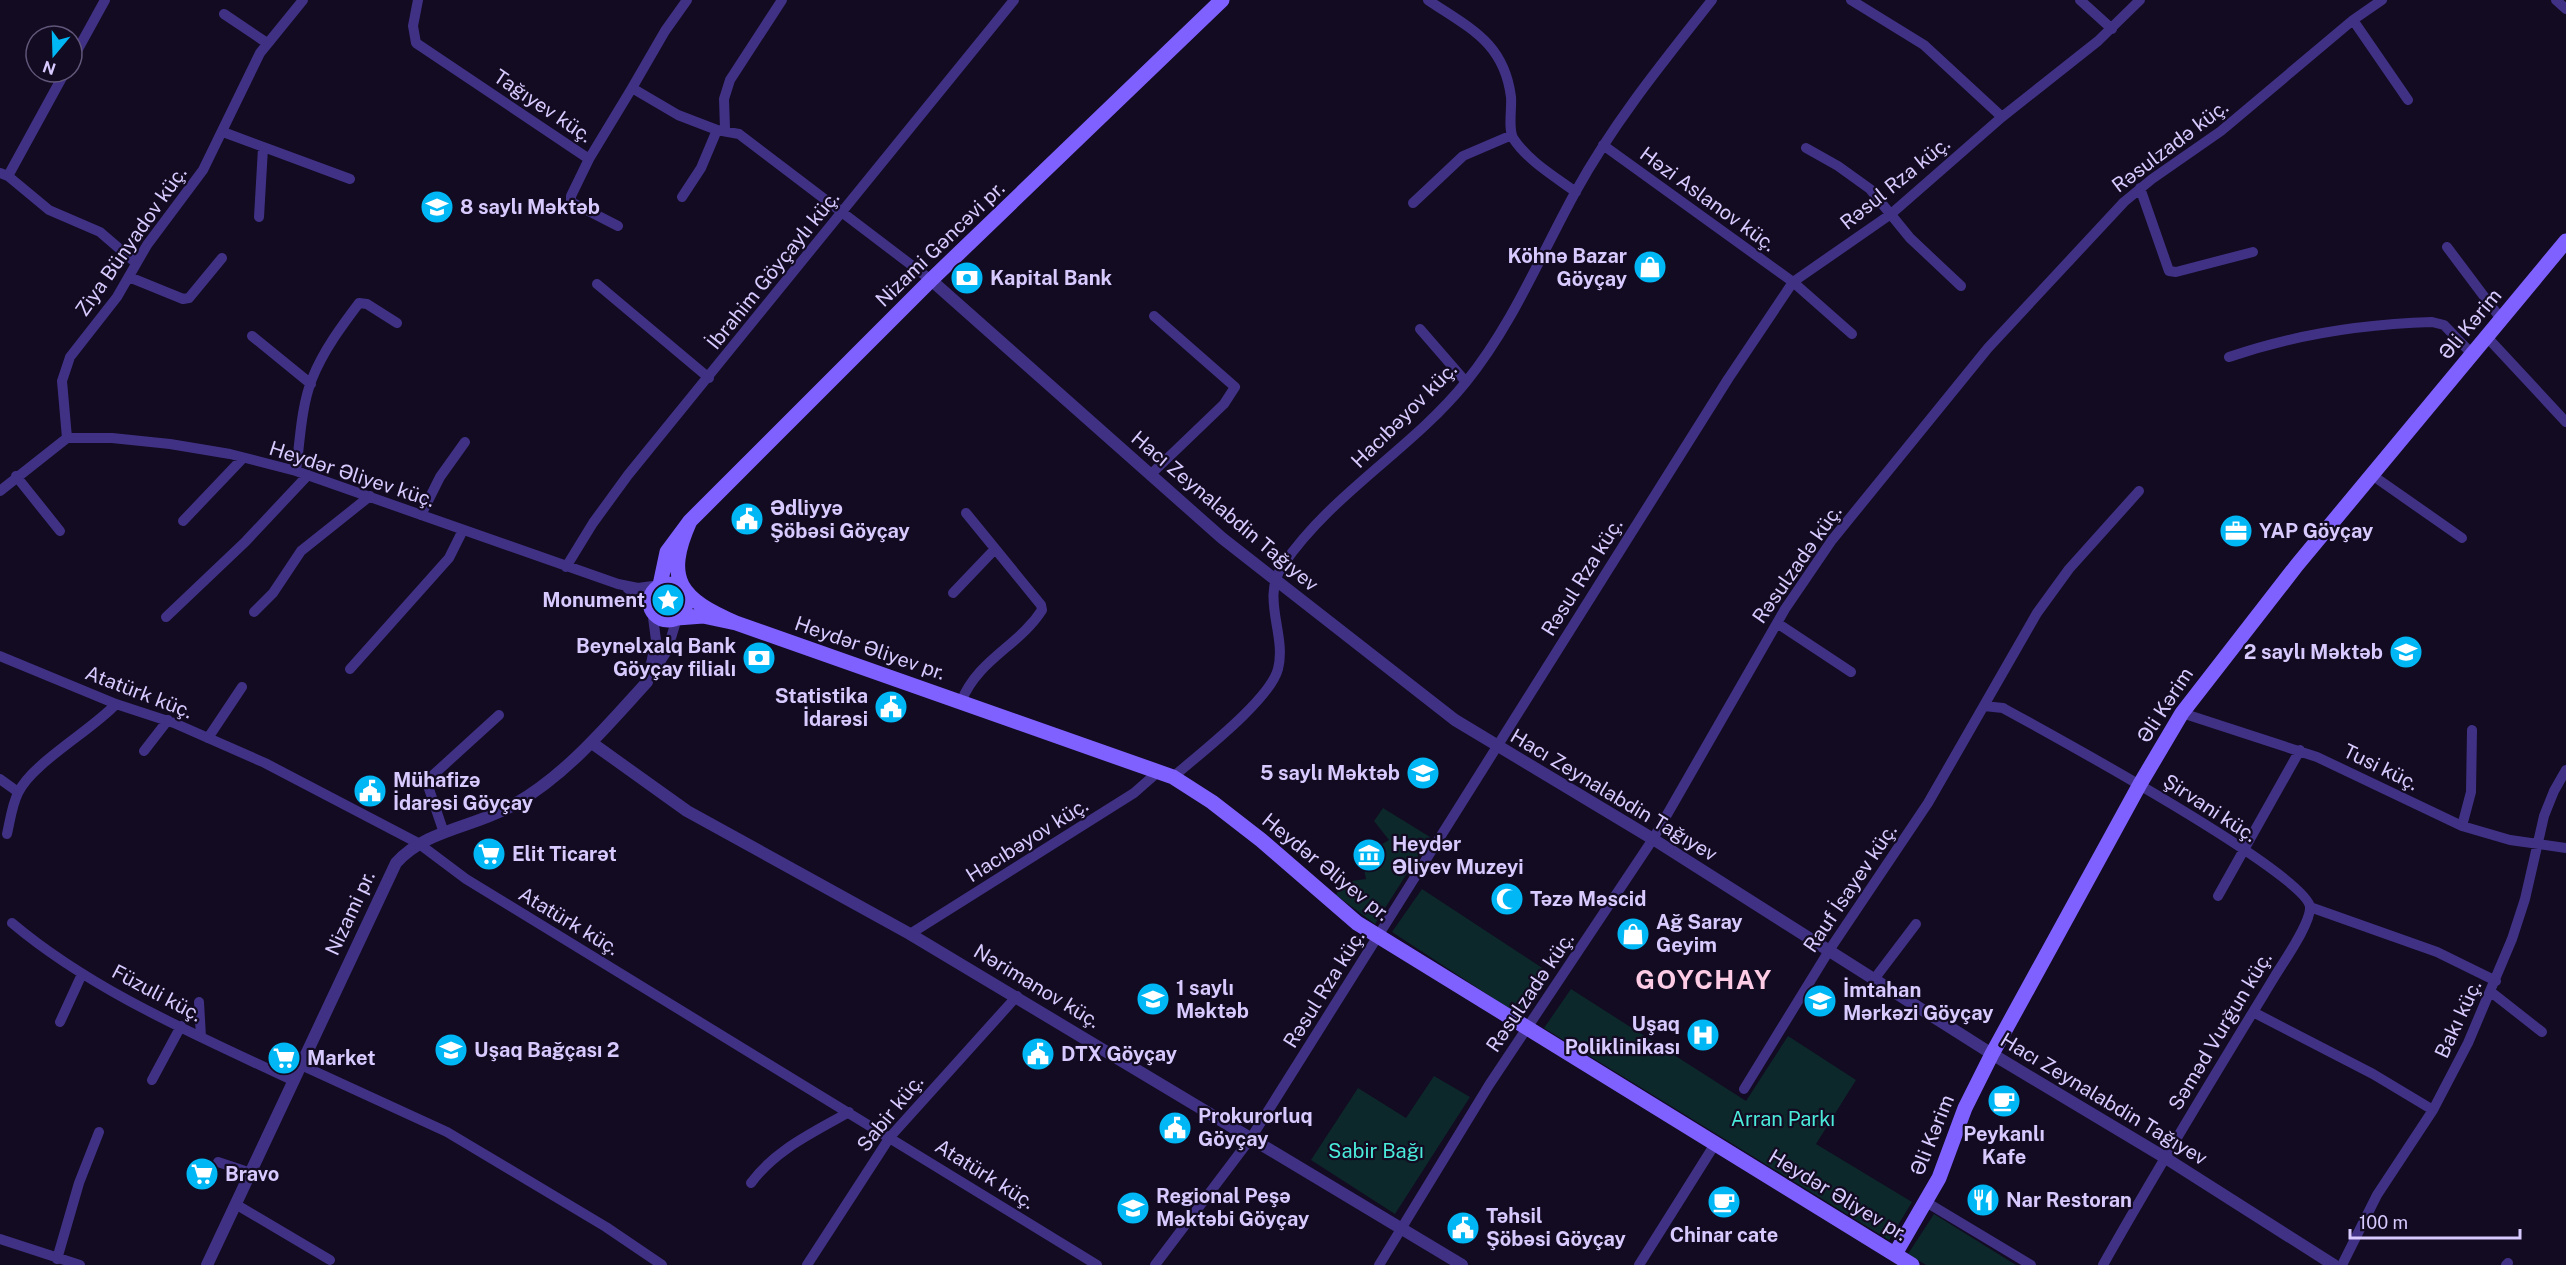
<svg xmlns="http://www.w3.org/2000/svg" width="2566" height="1265" viewBox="0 0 2566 1265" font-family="'Public Sans',sans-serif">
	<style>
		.green { fill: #0d282b }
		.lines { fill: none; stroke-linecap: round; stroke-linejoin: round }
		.minor { stroke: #413185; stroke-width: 10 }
		.tertiary { stroke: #413185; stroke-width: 12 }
		.secondary { stroke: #7e61ff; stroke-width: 15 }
		.labels { text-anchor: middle; stroke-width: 4.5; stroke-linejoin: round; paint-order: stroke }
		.street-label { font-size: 20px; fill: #d8caff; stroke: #120b21 }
		.poi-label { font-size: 20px; font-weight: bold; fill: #d8caff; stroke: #120b21; text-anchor: start }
		.park-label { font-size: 20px; fill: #4bebdb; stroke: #120b21 }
		.district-label { font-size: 26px; font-weight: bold; letter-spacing: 1.5px; fill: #ffcce5; stroke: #120b21 }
	</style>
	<rect width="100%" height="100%" fill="#120b21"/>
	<!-- green -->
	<path class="green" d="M659 601a9 9 0 1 1 18 0a9 9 0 1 1-18 0Z
		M 1383,808 L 1430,837 L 1375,924 L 1336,895 L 1344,882 L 1366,879 L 1362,861 L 1377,861 L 1375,848 L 1389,840 L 1374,821 Z
		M 1422,889 L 1550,973 L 1522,1017 L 1392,932 Z
		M 1571,989 L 1746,1101 L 1788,1036 L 1856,1080 L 1816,1144 L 1912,1202 L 1889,1240 L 1544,1028 Z
		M 1434,1076 L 1470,1097 L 1395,1214 L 1311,1160 L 1358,1088 L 1406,1118 Z
		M 1934,1214 L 2016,1265 L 1926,1265 L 1908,1254 Z"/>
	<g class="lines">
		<!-- minor -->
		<path class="minor" d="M 418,0 L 413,26 L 416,43 L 589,159 L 632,88 L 678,115 L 717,130 L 739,134 L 931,280
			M 1428,0 C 1469,28 1504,42 1511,97 C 1512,108 1508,128 1513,138 C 1527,160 1555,177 1576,192
			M 1851,0 L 1924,45 L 2002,117
			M 2080,0 L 2112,29
			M 2556,0 L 2566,9
			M 224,14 L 267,43
			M 2353,20 L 2408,100
			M 72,60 L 105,0
			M 632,88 L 665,31 L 687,0
			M 725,129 L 724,99 L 730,80 L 782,0
			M 223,132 L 350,179
			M 1603,145 L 1793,282 L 1852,334
			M 1806,148 L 1838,166 L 1870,189 L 1910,238 L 1961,286
			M 589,159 L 571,196 L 571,202 L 618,226
			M 0,173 L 8,176 L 65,72
			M 8,176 L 49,210 L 100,232 L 136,263
			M 2140,188 L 2169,271 L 2176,272 L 2253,252
			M 682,197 L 701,168 L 717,130
			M 1413,203 L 1463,156 L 1512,135
			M 259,217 L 263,148
			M 2447,247 L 2501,319
			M 129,277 L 183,299 L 189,298 L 222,258
			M 597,284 L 709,378
			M 1420,329 L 1466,382
			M 252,336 L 311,384
			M 2486,336 L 2566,422
			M 2229,357 C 2293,335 2364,324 2432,322 L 2444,325 L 2472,354
			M 67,438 L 112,438 L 170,444 L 230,454 L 296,471 L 618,584 L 638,588 L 660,585
			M 296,471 C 300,441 301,407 312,379 C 323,351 341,327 359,303 L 367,304 L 397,323
			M 1150,475 L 1224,404 L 1235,387 L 1154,316
			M 2372,475 L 2462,538
			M 16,476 L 60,531
			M 0,491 L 67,438 L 62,381 L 70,357 L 117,297 L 147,245 L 203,170 L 260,53 L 303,0
			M 421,515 L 440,477 L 465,442
			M 183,521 L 243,458
			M 566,567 L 593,523 L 628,475 L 1014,0
			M 627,588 L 650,605
			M 953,593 L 995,549
			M 652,610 L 656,640 L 647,682 L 667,651 L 677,618
			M 254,612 L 273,593 L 301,551 L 370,496
			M 166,617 L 246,541 L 308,475
			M 1777,623 L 1851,672
			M 0,656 L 116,704 L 174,723 L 265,763 L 418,843 L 466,879 L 1097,1265
			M 350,669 L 449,558 L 463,530
			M 961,702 C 978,659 1019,646 1042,610 L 1041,605 L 966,513
			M 1984,706 L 2003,708 C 2045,731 2307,874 2310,907 C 2311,923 2284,961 2275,976 C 2217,1071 2158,1167 2103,1265
			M 2182,713 L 2317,757 L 2462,826 L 2510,840 L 2566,848
			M 208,738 L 242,687
			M 144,751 L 168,720
			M 1173,777 C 1198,755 1270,700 1278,669 C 1287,634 1260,598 1283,565 C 1332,493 1412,449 1466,382 C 1513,324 1540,256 1576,191 C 1614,122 1663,62 1712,0
			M 0,779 L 18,792
			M 2462,826 L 2471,792 L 2472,730
			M 444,833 L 427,783 L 432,776 L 499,715
			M 7,834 C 10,821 12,805 18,793 C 31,764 92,730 116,704
			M 2218,896 L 2300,750
			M 2310,907 L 2437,952 L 2496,981
			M 12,923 C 94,992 197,1035 294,1081
			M 910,934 L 1134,793 L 1159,771
			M 1875,978 L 1916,924
			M 2491,992 L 2542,1032
			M 199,1002 L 201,1037
			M 2253,1012 L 2373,1074 L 2433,1110
			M 60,1022 L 82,974
			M 301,1065 L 447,1132 L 606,1227 L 662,1265
			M 152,1080 L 181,1026
			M 1744,1089 L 1830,949 L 1928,803 L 2037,613 L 2069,569 L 2139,491
			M 218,1162 L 251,1173
			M 751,1183 C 776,1149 813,1133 849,1112
			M 1926,1202 L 2031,1265
			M 237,1205 L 330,1260
			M 0,1239 L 80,1265
			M 57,1259 L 79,1183 L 99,1132
			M 807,1265 L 890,1137 L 1017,996
			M 1155,1265 L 1251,1138 L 1728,379 L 1793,282 L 1891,214 L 2002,117 L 2098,41 L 2140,0
			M 1379,1265 L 1489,1085 L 1653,839 L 1785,609 L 1832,540 L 1988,348 L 2124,202 L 2152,179 L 2221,131 L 2353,20 L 2382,0
			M 1639,1265 L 1715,1144
			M 2342,1265 L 2377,1195 L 2433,1110 L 2468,1043 L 2512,939 L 2525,899 L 2544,816 L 2554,791 L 2566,770
			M 2506,1265 L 2508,1263"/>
		<!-- tertiary -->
		<path class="tertiary" d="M 931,280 L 1222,538 L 1455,720 L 1653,839 L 1992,1054 L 2164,1157 L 2334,1265
			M 592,743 L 687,811 L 910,934 L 1462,1265
			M 207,1265 L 396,863 C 426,829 477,827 515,804 C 567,774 607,726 647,682"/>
		<!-- secondary -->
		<path class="secondary" d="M 690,521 L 931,280 L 1222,0
			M650 602a18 18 0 1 1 36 0a18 18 0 1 1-36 0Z
			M 660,585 L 667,552 L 690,521 C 663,581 681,599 736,623 L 703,616 L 677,618
			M 736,623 L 1173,777 L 1212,802 L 1261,840 L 1357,923 L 1912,1265
			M 1895,1254 L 1939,1178 L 1965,1108 L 1992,1054 L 2140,784 L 2182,713 L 2297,565 L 2566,241"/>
	</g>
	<!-- icons -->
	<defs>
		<g id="school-disc" transform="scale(1.725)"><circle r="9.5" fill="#00b7f5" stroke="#120b21"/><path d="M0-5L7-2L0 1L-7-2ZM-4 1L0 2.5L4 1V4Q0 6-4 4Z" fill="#fff"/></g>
		<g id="shop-disc" transform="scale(1.725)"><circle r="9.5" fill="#00b7f5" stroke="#120b21"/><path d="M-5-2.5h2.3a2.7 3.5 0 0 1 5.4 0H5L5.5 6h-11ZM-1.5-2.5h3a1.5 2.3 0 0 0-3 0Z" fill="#fff"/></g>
		<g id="bank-disc" transform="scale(1.725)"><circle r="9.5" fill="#00b7f5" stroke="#120b21"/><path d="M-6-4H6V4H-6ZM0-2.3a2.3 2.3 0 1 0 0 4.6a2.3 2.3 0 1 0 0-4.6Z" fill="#fff"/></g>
		<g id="civic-disc" transform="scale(1.725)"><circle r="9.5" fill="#00b7f5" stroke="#120b21"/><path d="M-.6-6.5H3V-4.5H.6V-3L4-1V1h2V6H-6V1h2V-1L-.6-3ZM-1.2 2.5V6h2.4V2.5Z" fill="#fff"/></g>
		<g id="office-disc" transform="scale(1.725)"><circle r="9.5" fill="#00b7f5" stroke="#120b21"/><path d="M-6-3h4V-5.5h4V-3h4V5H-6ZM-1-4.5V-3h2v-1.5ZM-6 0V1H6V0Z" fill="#fff"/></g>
		<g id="sight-disc" transform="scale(1.725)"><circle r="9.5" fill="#00b7f5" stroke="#120b21"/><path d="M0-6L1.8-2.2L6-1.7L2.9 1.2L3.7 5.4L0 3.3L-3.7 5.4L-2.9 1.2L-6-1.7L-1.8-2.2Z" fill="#fff"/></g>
		<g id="supermarket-disc" transform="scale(1.725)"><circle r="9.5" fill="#00b7f5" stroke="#120b21"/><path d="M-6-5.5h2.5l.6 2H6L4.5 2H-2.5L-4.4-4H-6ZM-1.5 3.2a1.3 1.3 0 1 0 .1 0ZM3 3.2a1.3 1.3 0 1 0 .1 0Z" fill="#fff"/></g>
		<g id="museum-disc" transform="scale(1.725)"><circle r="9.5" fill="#00b7f5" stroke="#120b21"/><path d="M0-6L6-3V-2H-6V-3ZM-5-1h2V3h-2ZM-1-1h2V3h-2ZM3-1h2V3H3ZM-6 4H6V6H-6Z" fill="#fff"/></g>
		<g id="mosque-disc" transform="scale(1.725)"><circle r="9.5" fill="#00b7f5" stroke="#120b21"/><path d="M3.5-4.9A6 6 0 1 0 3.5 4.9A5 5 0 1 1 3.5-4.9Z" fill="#fff"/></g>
		<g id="university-disc" transform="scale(1.725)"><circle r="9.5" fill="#00b7f5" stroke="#120b21"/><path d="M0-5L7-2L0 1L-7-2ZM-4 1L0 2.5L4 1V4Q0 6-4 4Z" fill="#fff"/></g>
		<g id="hospital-disc" transform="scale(1.725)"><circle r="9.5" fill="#00b7f5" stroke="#120b21"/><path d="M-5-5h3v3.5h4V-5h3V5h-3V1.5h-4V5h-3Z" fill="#fff"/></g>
		<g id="cafe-disc" transform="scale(1.725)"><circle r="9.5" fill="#00b7f5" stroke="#120b21"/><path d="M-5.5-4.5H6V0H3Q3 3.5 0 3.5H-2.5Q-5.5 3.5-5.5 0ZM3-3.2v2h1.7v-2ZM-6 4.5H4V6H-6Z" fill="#fff"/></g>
		<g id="restaurant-disc" transform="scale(1.725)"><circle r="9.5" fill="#00b7f5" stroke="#120b21"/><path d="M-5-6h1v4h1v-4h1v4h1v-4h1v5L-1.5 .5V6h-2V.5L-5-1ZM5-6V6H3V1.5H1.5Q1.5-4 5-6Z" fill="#fff"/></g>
	</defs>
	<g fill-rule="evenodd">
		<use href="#school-disc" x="437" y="207"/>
		<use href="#shop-disc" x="1650" y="267"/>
		<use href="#bank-disc" x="967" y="278"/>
		<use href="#civic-disc" x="747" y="519"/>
		<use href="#office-disc" x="2236" y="531"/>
		<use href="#sight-disc" x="668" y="600"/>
		<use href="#school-disc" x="2406" y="652"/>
		<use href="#bank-disc" x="759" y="658"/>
		<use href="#civic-disc" x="891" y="707"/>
		<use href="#school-disc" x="1423" y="773"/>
		<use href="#civic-disc" x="370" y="791"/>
		<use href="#supermarket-disc" x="489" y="854"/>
		<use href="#museum-disc" x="1369" y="855"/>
		<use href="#mosque-disc" x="1507" y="899"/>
		<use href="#shop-disc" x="1633" y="934"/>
		<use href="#school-disc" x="1153" y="999"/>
		<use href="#university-disc" x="1820" y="1001"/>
		<use href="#hospital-disc" x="1703" y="1035"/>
		<use href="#school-disc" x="451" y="1050"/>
		<use href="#civic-disc" x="1038" y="1054"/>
		<use href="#supermarket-disc" x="284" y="1058"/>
		<use href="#cafe-disc" x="2004" y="1101"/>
		<use href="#civic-disc" x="1175" y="1128"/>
		<use href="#supermarket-disc" x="202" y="1174"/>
		<use href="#restaurant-disc" x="1983" y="1200"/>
		<use href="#cafe-disc" x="1724" y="1202"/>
		<use href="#university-disc" x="1133" y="1208"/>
		<use href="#civic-disc" x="1463" y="1228"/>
	</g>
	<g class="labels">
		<!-- street labels -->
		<g class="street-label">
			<text transform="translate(543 106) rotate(34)" y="7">Tağıyev küç.</text>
			<text transform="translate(2170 146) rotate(-37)" y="7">Rəsulzadə küç.</text>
			<text transform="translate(1895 183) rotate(-39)" y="7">Rəsul Rza küç.</text>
			<text transform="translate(1708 199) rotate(36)" y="7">Həzi Aslanov küç.</text>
			<text transform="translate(131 241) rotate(-55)" y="7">Ziya Bünyadov küç.</text>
			<text transform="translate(940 244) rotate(-44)" y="7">Nizami Gəncəvi pr.</text>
			<text transform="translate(773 270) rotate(-51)" y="7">İbrahim Göyçaylı küç.</text>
			<text transform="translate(2470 324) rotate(-50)" y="7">Əli Kərim</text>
			<text transform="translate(1404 415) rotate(-45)" y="7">Hacıbəyov küç.</text>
			<text transform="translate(352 474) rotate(18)" y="7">Heydər Əliyev küç.</text>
			<text transform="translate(1225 511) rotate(40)" y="7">Hacı Zeynalabdin Tağıyev</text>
			<text transform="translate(1797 564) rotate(-55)" y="7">Rəsulzadə küç.</text>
			<text transform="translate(1582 577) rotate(-58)" y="7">Rəsul Rza küç.</text>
			<text transform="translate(870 648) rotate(19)" y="7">Heydər Əliyev pr.</text>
			<text transform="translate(139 692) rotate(21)" y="7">Atatürk küç.</text>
			<text transform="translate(2165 705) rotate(-57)" y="7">Əli Kərim</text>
			<text transform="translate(2381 767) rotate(26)" y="7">Tusi küç.</text>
			<text transform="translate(1614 795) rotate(31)" y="7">Hacı Zeynalabdin Tağıyev</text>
			<text transform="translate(2210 808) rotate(33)" y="7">Şirvani küç.</text>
			<text transform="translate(1027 840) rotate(-32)" y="7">Hacıbəyov küç.</text>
			<text transform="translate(1326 867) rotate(39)" y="7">Heydər Əliyev pr.</text>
			<text transform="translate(1850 888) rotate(-56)" y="7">Rauf İsayev küç.</text>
			<text transform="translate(350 913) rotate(-65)" y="7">Nizami pr.</text>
			<text transform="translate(569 921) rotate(31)" y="7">Atatürk küç.</text>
			<text transform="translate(1037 986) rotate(31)" y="7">Nərimanov küç.</text>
			<text transform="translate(1324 989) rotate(-58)" y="7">Rəsul Rza küç.</text>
			<text transform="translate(1530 992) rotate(-56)" y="7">Rəsulzadə küç.</text>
			<text transform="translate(157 993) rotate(28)" y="7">Füzuli küç.</text>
			<text transform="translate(2458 1019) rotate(-65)" y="7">Bakı küç.</text>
			<text transform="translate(2220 1031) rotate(-59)" y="7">Səməd Vurğun küç.</text>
			<text transform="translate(2104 1099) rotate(31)" y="7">Hacı Zeynalabdin Tağıyev</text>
			<text transform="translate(890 1113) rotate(-51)" y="7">Sabir küç.</text>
			<text transform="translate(1932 1135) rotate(-68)" y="7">Əli Kərim</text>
			<text transform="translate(985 1174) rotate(32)" y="7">Atatürk küç.</text>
			<text transform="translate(1838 1195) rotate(31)" y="7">Heydər Əliyev pr.</text>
		</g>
		<!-- poi labels -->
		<g class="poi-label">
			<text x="460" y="214">8 saylı Məktəb</text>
			<text x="1627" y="263" text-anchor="end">Köhnə Bazar<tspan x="1627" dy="23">Göyçay</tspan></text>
			<text x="990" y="285">Kapital Bank</text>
			<text x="770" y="515">Ədliyyə<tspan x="770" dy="23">Şöbəsi Göyçay</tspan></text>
			<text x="2259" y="538">YAP Göyçay</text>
			<text x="645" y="607" text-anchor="end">Monument</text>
			<text x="736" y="653" text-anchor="end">Beynəlxalq Bank<tspan x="736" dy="23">Göyçay filialı</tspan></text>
			<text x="2383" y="659" text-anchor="end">2 saylı Məktəb</text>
			<text x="868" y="703" text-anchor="end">Statistika<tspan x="868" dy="23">İdarəsi</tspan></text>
			<text x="1400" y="780" text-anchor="end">5 saylı Məktəb</text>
			<text x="393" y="787">Mühafizə<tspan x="393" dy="23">İdarəsi Göyçay</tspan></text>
			<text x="1392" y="851">Heydər<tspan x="1392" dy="23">Əliyev Muzeyi</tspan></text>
			<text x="512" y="861">Elit Ticarət</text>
			<text x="1530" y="906">Təzə Məscid</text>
			<text x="1656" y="929">Ağ Saray<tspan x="1656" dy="23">Geyim</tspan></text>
			<text x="1176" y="995">1 saylı<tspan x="1176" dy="23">Məktəb</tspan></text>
			<text x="1843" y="997">İmtahan<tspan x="1843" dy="23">Mərkəzi Göyçay</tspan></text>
			<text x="1680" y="1031" text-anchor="end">Uşaq<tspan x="1680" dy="23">Poliklinikası</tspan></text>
			<text x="474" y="1057">Uşaq Bağçası 2</text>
			<text x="1061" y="1061">DTX Göyçay</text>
			<text x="307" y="1065">Market</text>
			<text x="1198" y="1123">Prokurorluq<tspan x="1198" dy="23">Göyçay</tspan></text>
			<text x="2004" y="1141" text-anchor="middle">Peykanlı<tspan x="2004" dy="23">Kafe</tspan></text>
			<text x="225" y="1181">Bravo</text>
			<text x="1156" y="1203">Regional Peşə<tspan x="1156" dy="23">Məktəbi Göyçay</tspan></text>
			<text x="2006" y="1207">Nar Restoran</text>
			<text x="1486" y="1223">Təhsil<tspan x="1486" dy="23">Şöbəsi Göyçay</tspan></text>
			<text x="1724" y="1242" text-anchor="middle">Chinar cate</text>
		</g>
		<!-- park labels -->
		<g class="park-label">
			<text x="1783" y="1126">Arran Parkı</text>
			<text x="1376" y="1158">Sabir Bağı</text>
		</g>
		<!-- district labels -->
		<g class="district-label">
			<text x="1704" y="989">GOYCHAY</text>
		</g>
	</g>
	<!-- north arrow -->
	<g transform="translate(54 54) rotate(199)"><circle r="28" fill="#120b21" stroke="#61577a" stroke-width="1.5"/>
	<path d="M0-4.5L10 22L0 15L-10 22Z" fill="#00b7f5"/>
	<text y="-9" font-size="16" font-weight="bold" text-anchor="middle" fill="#d8caff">N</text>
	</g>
	<!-- scale -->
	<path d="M2350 1229v9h170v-9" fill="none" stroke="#d8caff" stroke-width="3"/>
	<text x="2359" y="1229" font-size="18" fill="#d8caff" stroke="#120b21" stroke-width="4.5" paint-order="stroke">100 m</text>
</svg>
